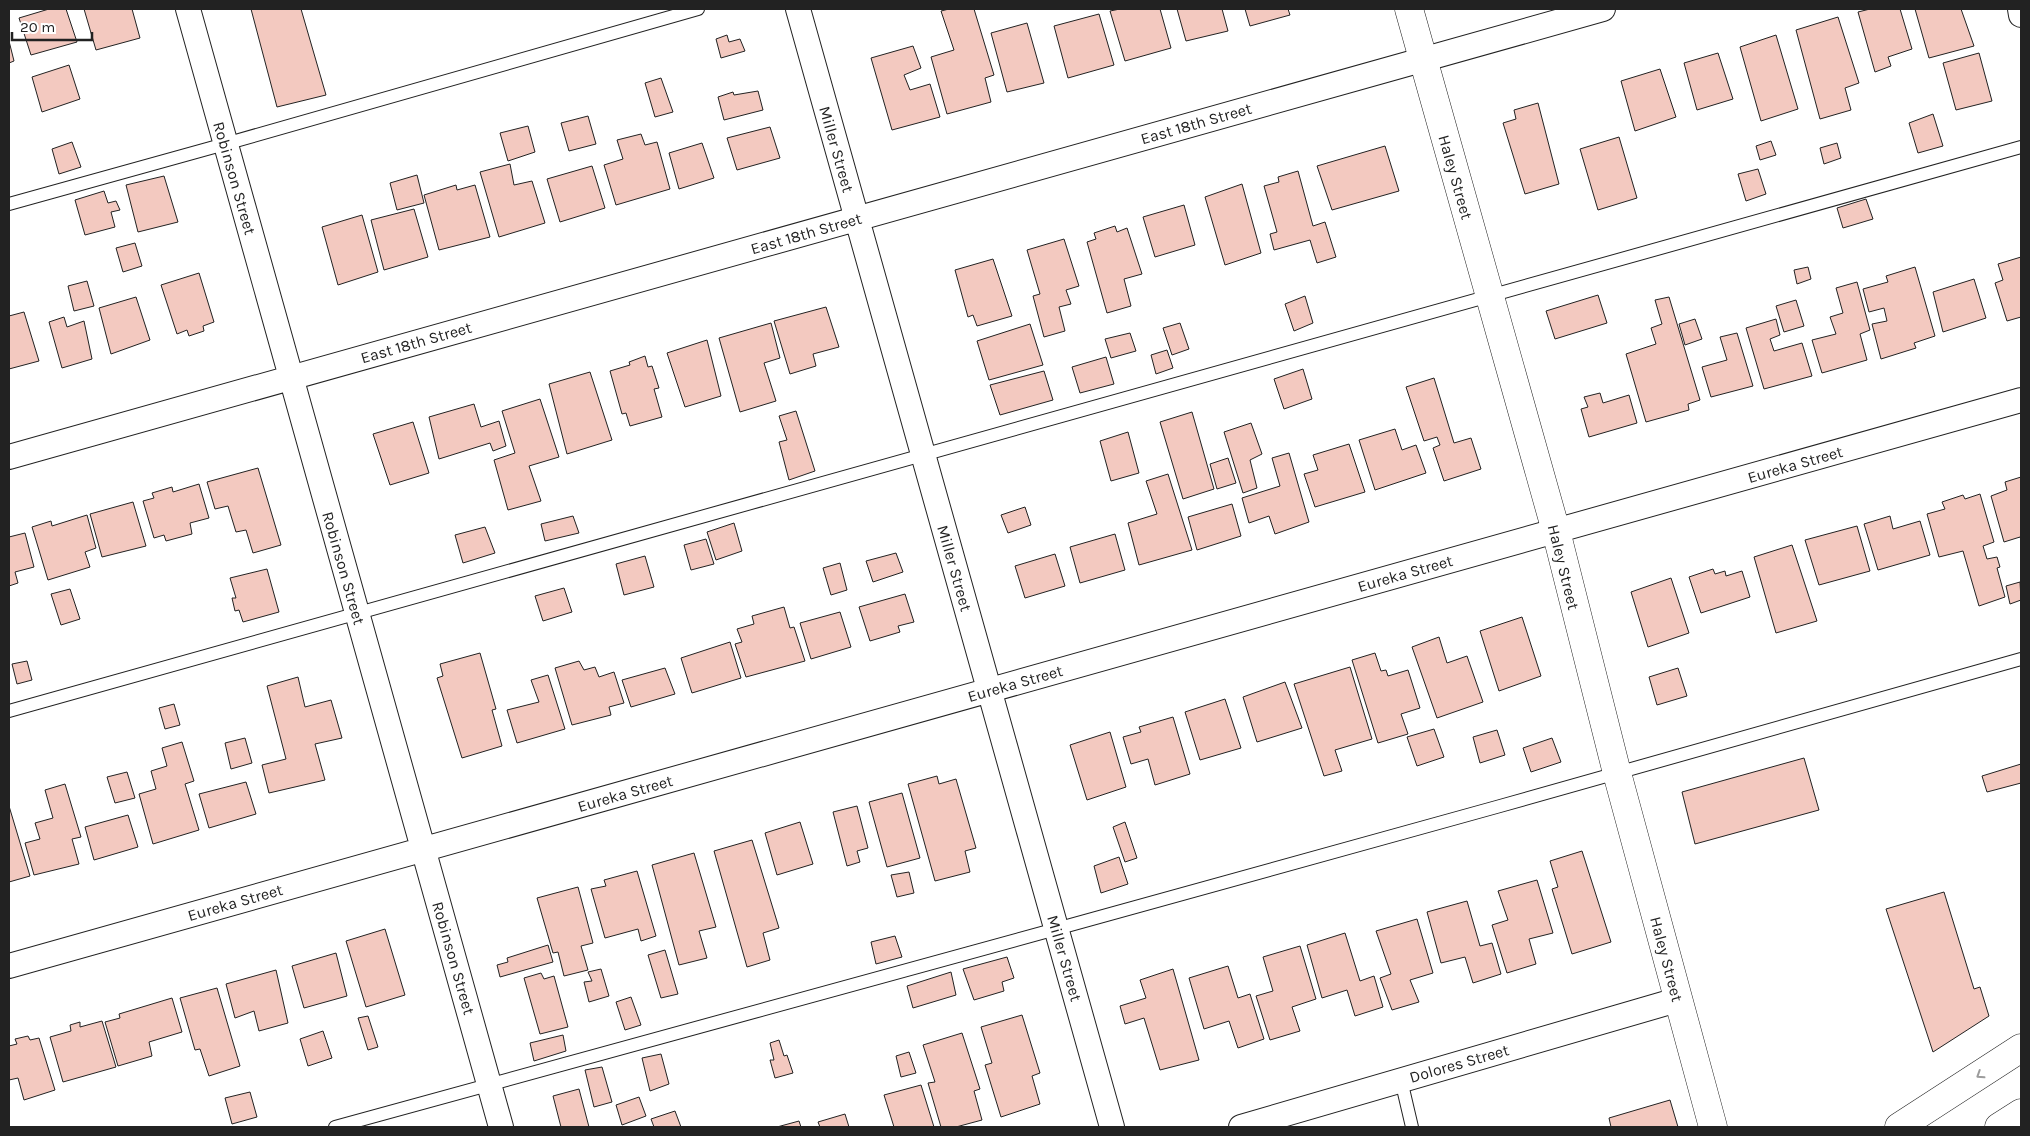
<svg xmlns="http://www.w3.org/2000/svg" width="2030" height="1136" viewBox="0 0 2030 1136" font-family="Karla,sans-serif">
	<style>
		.building { fill: #f3c9c0; stroke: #222 }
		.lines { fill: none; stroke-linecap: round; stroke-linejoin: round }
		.service-casing { stroke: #222; stroke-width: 14 }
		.minor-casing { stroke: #222; stroke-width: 26 }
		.tertiary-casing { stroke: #222; stroke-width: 29 }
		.primary-casing { stroke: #222; stroke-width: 29 }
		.service { stroke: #fff; stroke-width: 12 }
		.minor { stroke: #fff; stroke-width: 24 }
		.tertiary { stroke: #fff; stroke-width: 28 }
		.primary { stroke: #fff; stroke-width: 28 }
		.oneway { stroke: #9c9c9c }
		.labels { text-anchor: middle; stroke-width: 4; stroke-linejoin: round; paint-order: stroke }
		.street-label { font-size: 16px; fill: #222; stroke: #fff }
	</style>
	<rect width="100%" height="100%" fill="#fff"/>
	<!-- building -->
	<path class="building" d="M 49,9 L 66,9 L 77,42 L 31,55 L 19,18 Z
		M 84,9 L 132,9 L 140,38 L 96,50 Z
		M 251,9 L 301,9 L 326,95 L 277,107 Z
		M 949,9 L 974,9 L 994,75 L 985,78 L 991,102 L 947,114 L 931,57 L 954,50 L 941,11 Z
		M 1120,9 L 1160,9 L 1171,48 L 1125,61 L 1110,11 Z
		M 1177,9 L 1222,9 L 1228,31 L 1186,41 Z
		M 1245,9 L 1288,9 L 1290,15 L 1250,26 Z
		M 1870,9 L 1900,9 L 1912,49 L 1888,57 L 1891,66 L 1875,72 L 1858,12 Z
		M 1915,9 L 1961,9 L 1974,46 L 1929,58 Z
		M 1099,14 L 1114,65 L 1068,78 L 1054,26 Z
		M 1838,17 L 1859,83 L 1845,88 L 1851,110 L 1820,119 L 1796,30 Z
		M 1027,23 L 1044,83 L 1007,92 L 991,33 Z
		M 727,35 L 729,42 L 740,39 L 745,51 L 721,58 L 716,39 Z
		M 1776,35 L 1798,109 L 1761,121 L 1740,47 Z
		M 9,41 L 14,61 L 9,63 Z
		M 913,46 L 921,68 L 904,75 L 910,90 L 930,84 L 940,117 L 892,130 L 871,58 Z
		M 1718,53 L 1733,99 L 1697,110 L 1684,63 Z
		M 1979,53 L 1992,101 L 1956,110 L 1943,63 Z
		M 69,65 L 80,99 L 42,112 L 32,77 Z
		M 1660,69 L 1676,117 L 1635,131 L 1621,81 Z
		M 661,78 L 673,112 L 655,117 L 645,83 Z
		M 758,91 L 763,110 L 724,120 L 718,97 L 733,92 L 734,95 Z
		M 1538,103 L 1559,184 L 1525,194 L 1503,123 L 1516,119 L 1514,110 Z
		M 1933,114 L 1943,146 L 1918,153 L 1909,123 Z
		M 588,116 L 596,144 L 569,151 L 561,123 Z
		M 528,126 L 535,152 L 508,161 L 500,133 Z
		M 770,127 L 780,158 L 737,170 L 727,138 Z
		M 641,134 L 645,145 L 657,142 L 670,189 L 616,205 L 604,165 L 623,159 L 617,140 Z
		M 1619,137 L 1637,198 L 1598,210 L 1580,149 Z
		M 1771,141 L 1776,155 L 1760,160 L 1756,146 Z
		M 72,142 L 81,167 L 59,174 L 52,149 Z
		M 702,143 L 714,178 L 679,189 L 669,153 Z
		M 1837,143 L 1841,158 L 1824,164 L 1820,148 Z
		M 1385,146 L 1399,191 L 1332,210 L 1317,166 Z
		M 510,164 L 514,185 L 532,181 L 545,223 L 499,237 L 480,172 Z
		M 592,166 L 605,208 L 560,222 L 547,179 Z
		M 1758,169 L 1766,194 L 1746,201 L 1738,174 Z
		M 1298,171 L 1313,226 L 1325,222 L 1336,257 L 1317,263 L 1310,240 L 1274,250 L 1270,234 L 1277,232 L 1264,186 L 1279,182 L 1278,177 Z
		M 417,175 L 424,203 L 397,210 L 390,183 Z
		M 164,176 L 178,222 L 138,232 L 126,185 Z
		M 1242,184 L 1261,253 L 1225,265 L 1205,197 Z
		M 456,185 L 457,190 L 475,185 L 490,237 L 439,250 L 424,195 Z
		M 104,191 L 108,203 L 116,201 L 120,210 L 111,212 L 115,227 L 85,235 L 75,200 Z
		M 1866,199 L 1873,219 L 1843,228 L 1837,208 Z
		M 1184,205 L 1195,245 L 1155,257 L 1143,217 Z
		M 414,209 L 428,257 L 384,270 L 371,220 Z
		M 362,215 L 378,272 L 338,285 L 322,227 Z
		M 1115,226 L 1117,232 L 1127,228 L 1142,274 L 1124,279 L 1131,306 L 1107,313 L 1087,242 L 1096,239 L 1094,233 Z
		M 1064,239 L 1079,286 L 1066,290 L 1071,304 L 1059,307 L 1065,331 L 1044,337 L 1033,296 L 1040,294 L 1027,250 Z
		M 135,243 L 142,266 L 123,272 L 116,248 Z
		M 2021,257 L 2021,317 L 2007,321 L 1995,283 L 2003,280 L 1998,264 Z
		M 993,259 L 1012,316 L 977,326 L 973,315 L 968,317 L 955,270 Z
		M 1808,267 L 1811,279 L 1797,284 L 1794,270 Z
		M 1915,267 L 1935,336 L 1914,343 L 1916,348 L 1881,359 L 1872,324 L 1887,321 L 1884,308 L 1869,312 L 1863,289 L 1888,282 L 1886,276 Z
		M 199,273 L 214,322 L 203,326 L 204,331 L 189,336 L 187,330 L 177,334 L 161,285 Z
		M 1974,279 L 1986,318 L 1943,332 L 1933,292 Z
		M 87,281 L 94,306 L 74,311 L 68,286 Z
		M 1857,282 L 1870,330 L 1860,334 L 1867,360 L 1822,373 L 1812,340 L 1836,334 L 1830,317 L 1843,313 L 1836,288 Z
		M 1598,295 L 1607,323 L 1555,339 L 1546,311 Z
		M 1305,296 L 1313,323 L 1294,331 L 1285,304 Z
		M 136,297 L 150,340 L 111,354 L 99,308 Z
		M 1669,297 L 1700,400 L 1688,404 L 1689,410 L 1646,422 L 1626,354 L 1656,344 L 1651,328 L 1662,324 L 1655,300 Z
		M 1796,300 L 1804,326 L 1784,332 L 1776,306 Z
		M 826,307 L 839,347 L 813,354 L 816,366 L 790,374 L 774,321 Z
		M 24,312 L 39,361 L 9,369 L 9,316 Z
		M 64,317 L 67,327 L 84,321 L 92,359 L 62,368 L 49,322 Z
		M 1695,319 L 1702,339 L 1685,345 L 1679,324 Z
		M 1776,319 L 1780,335 L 1770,339 L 1774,351 L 1802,343 L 1812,376 L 1764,389 L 1746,328 Z
		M 771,323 L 780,358 L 764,363 L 776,401 L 740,412 L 719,338 Z
		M 1180,323 L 1189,349 L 1172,355 L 1163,328 Z
		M 1030,324 L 1043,365 L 989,380 L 977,341 Z
		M 1130,333 L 1136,351 L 1111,358 L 1105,339 Z
		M 1737,333 L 1753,386 L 1711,397 L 1702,367 L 1727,360 L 1720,337 Z
		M 707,340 L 721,396 L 685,407 L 667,353 Z
		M 1167,350 L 1173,368 L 1156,374 L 1151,355 Z
		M 645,356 L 648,367 L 652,366 L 659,388 L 654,389 L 662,417 L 630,426 L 626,413 L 622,414 L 610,371 L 630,365 L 629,362 Z
		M 1106,357 L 1114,384 L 1080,393 L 1072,367 Z
		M 1303,369 L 1312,399 L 1284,409 L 1274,379 Z
		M 1044,371 L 1053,400 L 1000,415 L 990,385 Z
		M 590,372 L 612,440 L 567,454 L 549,384 Z
		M 1434,378 L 1454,443 L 1471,438 L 1481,469 L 1444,481 L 1433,448 L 1440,445 L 1437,437 L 1424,441 L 1406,387 Z
		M 1600,393 L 1603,403 L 1629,395 L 1637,423 L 1589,437 L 1581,409 L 1588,407 L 1584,397 Z
		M 540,399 L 559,457 L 529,466 L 541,501 L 508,510 L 494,460 L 515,453 L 502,411 Z
		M 474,404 L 481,427 L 499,421 L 506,446 L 493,451 L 490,443 L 439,459 L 429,417 Z
		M 796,411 L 815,471 L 789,480 L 779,442 L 787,440 L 779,416 Z
		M 1192,412 L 1214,489 L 1183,499 L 1160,422 Z
		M 413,422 L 429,473 L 390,485 L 373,434 Z
		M 1251,423 L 1262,454 L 1250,460 L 1257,488 L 1243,493 L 1224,432 Z
		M 1395,429 L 1402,450 L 1416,445 L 1426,473 L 1375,490 L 1359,440 Z
		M 1128,432 L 1139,473 L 1111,481 L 1100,441 Z
		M 1349,444 L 1365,492 L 1315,507 L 1304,474 L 1318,470 L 1313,455 Z
		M 1289,453 L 1309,522 L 1275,534 L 1269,516 L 1249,523 L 1242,498 L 1280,486 L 1272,458 Z
		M 1228,458 L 1236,483 L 1217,489 L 1210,464 Z
		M 258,468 L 281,545 L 253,553 L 246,530 L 236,532 L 228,506 L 215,509 L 207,482 Z
		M 1168,474 L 1192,550 L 1139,565 L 1128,523 L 1157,514 L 1146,481 Z
		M 2021,477 L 2021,540 L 2020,537 L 2004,542 L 1991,496 L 2007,490 L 2005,482 Z
		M 199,484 L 209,518 L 190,523 L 192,534 L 166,541 L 164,535 L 154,538 L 143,501 L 154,498 L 152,493 L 172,487 L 173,492 Z
		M 1980,494 L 1994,542 L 1983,546 L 1987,559 L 1997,557 L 2000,567 L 1997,568 L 2005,597 L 1979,606 L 1963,551 L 1939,557 L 1927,514 L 1945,509 L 1942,502 L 1963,495 L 1965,499 Z
		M 133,502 L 146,546 L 102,557 L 90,514 Z
		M 1232,504 L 1241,536 L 1197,550 L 1188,517 Z
		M 1025,507 L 1031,525 L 1008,533 L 1001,515 Z
		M 87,515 L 96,548 L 85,552 L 90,567 L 48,580 L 32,527 L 51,521 L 52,526 Z
		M 573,516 L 579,533 L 545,541 L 541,524 Z
		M 1890,516 L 1893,529 L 1920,521 L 1930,555 L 1878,570 L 1864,524 Z
		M 734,523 L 742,551 L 716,560 L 707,532 Z
		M 1857,526 L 1870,571 L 1819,585 L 1805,540 Z
		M 485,527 L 495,553 L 463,563 L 455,535 Z
		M 25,533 L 34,567 L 15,572 L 18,583 L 9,586 L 9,537 Z
		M 1115,534 L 1125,570 L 1080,583 L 1070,547 Z
		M 706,539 L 714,564 L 691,570 L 684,545 Z
		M 1792,545 L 1817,621 L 1776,633 L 1754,557 Z
		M 896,553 L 903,572 L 873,582 L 866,561 Z
		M 1055,554 L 1065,586 L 1025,598 L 1015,566 Z
		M 645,556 L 654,587 L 624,595 L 616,564 Z
		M 840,563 L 847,590 L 831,595 L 823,568 Z
		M 267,569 L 279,612 L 243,622 L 239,610 L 235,611 L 232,598 L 236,598 L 230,578 Z
		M 1713,569 L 1715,574 L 1725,571 L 1726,576 L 1742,571 L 1750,597 L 1701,613 L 1689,577 Z
		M 1671,578 L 1689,633 L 1648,647 L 1631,592 Z
		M 2020,582 L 2021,600 L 2010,604 L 2006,586 Z
		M 564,588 L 572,612 L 543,621 L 535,596 Z
		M 70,589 L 80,619 L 61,625 L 51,594 Z
		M 905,594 L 914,622 L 898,626 L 900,632 L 870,641 L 859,607 Z
		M 784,607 L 790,628 L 794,627 L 805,661 L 746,677 L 735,644 L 742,642 L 737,629 L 754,624 L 752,616 Z
		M 840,612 L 851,647 L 811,659 L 800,623 Z
		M 1522,617 L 1541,676 L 1499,691 L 1480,631 Z
		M 1439,637 L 1447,663 L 1467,656 L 1483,702 L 1437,718 L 1412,647 Z
		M 730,642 L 741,678 L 692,693 L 681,658 Z
		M 480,653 L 496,709 L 492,710 L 502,746 L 462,758 L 437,678 L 443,676 L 440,664 Z
		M 1375,653 L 1381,671 L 1386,670 L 1388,676 L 1408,670 L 1420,708 L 1401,714 L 1408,734 L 1378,743 L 1352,660 Z
		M 27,661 L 32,680 L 17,684 L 12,664 Z
		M 579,661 L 584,670 L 595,667 L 599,677 L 614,672 L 624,703 L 609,707 L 611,715 L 572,725 L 555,668 Z
		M 1350,667 L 1372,739 L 1335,750 L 1342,771 L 1324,776 L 1294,684 Z
		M 665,668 L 675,694 L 631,707 L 622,680 Z
		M 1678,668 L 1687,696 L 1657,705 L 1649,677 Z
		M 548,675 L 565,729 L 517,743 L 507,710 L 539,702 L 531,680 Z
		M 298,677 L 305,707 L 331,700 L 342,738 L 315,744 L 325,780 L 269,793 L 262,765 L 286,759 L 267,686 Z
		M 1285,682 L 1302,728 L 1257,742 L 1243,697 Z
		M 1225,699 L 1241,748 L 1200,760 L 1185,712 Z
		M 174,704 L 180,725 L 165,729 L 159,708 Z
		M 1173,717 L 1190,774 L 1155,785 L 1148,759 L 1131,764 L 1123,737 L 1141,732 L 1139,727 Z
		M 1434,729 L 1444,757 L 1417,766 L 1407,737 Z
		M 1497,730 L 1505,755 L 1480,763 L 1473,737 Z
		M 1110,732 L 1126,787 L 1087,800 L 1070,745 Z
		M 245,738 L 252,763 L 231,769 L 225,743 Z
		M 1552,738 L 1561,762 L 1531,772 L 1523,748 Z
		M 182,742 L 194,781 L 185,784 L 199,830 L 153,844 L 139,794 L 156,789 L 151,771 L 167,766 L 162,748 Z
		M 1804,758 L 1819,810 L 1695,844 L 1682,792 Z
		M 2021,764 L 2021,783 L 1987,792 L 1982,776 Z
		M 127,772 L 135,798 L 115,803 L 107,777 Z
		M 937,776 L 939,784 L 956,779 L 976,848 L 965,851 L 970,872 L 935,881 L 908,784 Z
		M 246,782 L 256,814 L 209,828 L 199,794 Z
		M 65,784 L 81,837 L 72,839 L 79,864 L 34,875 L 25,843 L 40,839 L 35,823 L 53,818 L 45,790 Z
		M 902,793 L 920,858 L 887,867 L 869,802 Z
		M 9,806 L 30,876 L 9,882 Z
		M 857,806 L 868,848 L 857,851 L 860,862 L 847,866 L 833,812 Z
		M 128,815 L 138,847 L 94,860 L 85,827 Z
		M 800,822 L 813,864 L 777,875 L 765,833 Z
		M 1125,822 L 1137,858 L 1125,862 L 1113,827 Z
		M 752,840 L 779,928 L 763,933 L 770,960 L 747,967 L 714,851 Z
		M 1582,851 L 1611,942 L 1572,954 L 1552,889 L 1558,887 L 1550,861 Z
		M 694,853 L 716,927 L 699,931 L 707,958 L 679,965 L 652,865 Z
		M 1119,857 L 1128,884 L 1101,893 L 1094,866 Z
		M 637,871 L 656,936 L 641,941 L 638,929 L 605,938 L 591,889 L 606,886 L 604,880 Z
		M 909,872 L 914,893 L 897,897 L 891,875 Z
		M 1537,880 L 1553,933 L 1529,939 L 1536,964 L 1507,973 L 1492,925 L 1508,920 L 1498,891 Z
		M 578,887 L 593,943 L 581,946 L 588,970 L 564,976 L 558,952 L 553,953 L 537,898 Z
		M 1944,892 L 1974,989 L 1980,987 L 1989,1016 L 1933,1052 L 1886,909 Z
		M 1467,901 L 1480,946 L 1492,943 L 1501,974 L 1473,983 L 1465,957 L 1441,963 L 1427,912 Z
		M 1417,919 L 1433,973 L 1410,980 L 1419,1002 L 1392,1010 L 1380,978 L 1391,974 L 1376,931 Z
		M 385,929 L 405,995 L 366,1007 L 346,941 Z
		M 1345,933 L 1360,981 L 1374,976 L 1383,1007 L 1355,1016 L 1347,990 L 1322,998 L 1307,945 Z
		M 895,936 L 902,957 L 876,964 L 871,942 Z
		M 548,945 L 553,962 L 500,977 L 497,965 L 508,962 L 507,958 Z
		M 1300,946 L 1316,999 L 1292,1007 L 1300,1031 L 1270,1040 L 1256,996 L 1273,991 L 1263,957 Z
		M 665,950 L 678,994 L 661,998 L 648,955 Z
		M 336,953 L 347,996 L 304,1008 L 292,966 Z
		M 1007,957 L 1014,978 L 1002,982 L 1004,991 L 974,1000 L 963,969 Z
		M 1228,966 L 1238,998 L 1250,994 L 1264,1039 L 1238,1048 L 1229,1021 L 1204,1029 L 1189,978 Z
		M 601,969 L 609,996 L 589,1002 L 584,982 L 592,981 L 588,972 Z
		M 1173,969 L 1199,1060 L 1160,1070 L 1144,1018 L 1125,1024 L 1120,1006 L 1146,998 L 1140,980 Z
		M 276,970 L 288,1023 L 259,1031 L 254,1011 L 235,1018 L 226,984 Z
		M 951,972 L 956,995 L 913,1008 L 907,986 Z
		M 541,973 L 544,979 L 554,976 L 568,1027 L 540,1034 L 524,978 Z
		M 217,988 L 240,1066 L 209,1076 L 200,1049 L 195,1050 L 180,998 Z
		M 631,997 L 641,1025 L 625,1030 L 616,1002 Z
		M 172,998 L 182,1032 L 149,1042 L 152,1056 L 118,1066 L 105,1022 L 120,1018 L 119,1014 Z
		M 1022,1015 L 1040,1073 L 1032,1076 L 1040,1104 L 1001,1117 L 985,1065 L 992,1063 L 981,1027 Z
		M 368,1016 L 378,1047 L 368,1050 L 358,1018 Z
		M 102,1021 L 116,1067 L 63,1082 L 50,1037 L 71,1031 L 70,1025 L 80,1022 L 80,1027 Z
		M 323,1031 L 332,1058 L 308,1066 L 300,1039 Z
		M 962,1033 L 980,1089 L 974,1091 L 982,1120 L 956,1127 L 941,1127 L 928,1083 L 935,1082 L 923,1045 Z
		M 563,1035 L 566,1051 L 534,1061 L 530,1043 Z
		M 28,1036 L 30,1040 L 39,1038 L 55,1090 L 24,1100 L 18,1078 L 9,1080 L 9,1046 L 17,1044 L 15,1039 Z
		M 779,1040 L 784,1056 L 787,1055 L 793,1073 L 775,1078 L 770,1060 L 774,1060 L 770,1043 Z
		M 909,1052 L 916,1073 L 901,1077 L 896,1056 Z
		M 661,1054 L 669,1084 L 650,1091 L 642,1058 Z
		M 602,1067 L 612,1102 L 594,1107 L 585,1070 Z
		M 921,1085 L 934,1127 L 894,1127 L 884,1095 Z
		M 579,1089 L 589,1127 L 561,1127 L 553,1096 Z
		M 250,1092 L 257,1117 L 232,1124 L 225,1098 Z
		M 639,1097 L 646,1116 L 622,1125 L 616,1105 Z
		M 1670,1100 L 1678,1127 L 1611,1127 L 1609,1118 Z
		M 675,1111 L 681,1127 L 654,1127 L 651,1119 Z
		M 845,1114 L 849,1127 L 820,1127 L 818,1122 Z
		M 799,1121 L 801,1127 L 777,1127 Z"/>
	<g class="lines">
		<!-- service casing -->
		<g class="service-casing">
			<path id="service" d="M 9,204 L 225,144 L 698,9
				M 9,711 L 2021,147
				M 1401,1080 L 1412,1127
				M 335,1127 C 575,1059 816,995 1056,929 C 1378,841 1700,750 2021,659"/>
		</g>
		<!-- minor casing -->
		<g class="minor-casing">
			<path id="minor" d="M 188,9 L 501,1127
				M 798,9 L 1112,1127
				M 2020,9 L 2021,15
				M 9,457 L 1603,9
				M 9,966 L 2021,400
				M 1241,1127 L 1677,1000"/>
		</g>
		<!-- tertiary casing -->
		<g class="tertiary-casing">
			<path id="tertiary" d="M 1409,9 L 1556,531 L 1617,773 L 1713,1127"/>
		</g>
		<!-- primary casing -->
		<g class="primary-casing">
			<path id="primary" d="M 1899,1127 L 2021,1048
				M 1999,1127 L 2021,1113"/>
		</g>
		<!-- service -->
		<use href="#service" class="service"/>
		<!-- minor -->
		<use href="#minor" class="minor"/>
		<!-- tertiary -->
		<use href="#tertiary" class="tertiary"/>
		<!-- primary -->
		<use href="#primary" class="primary"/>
	</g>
	<!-- one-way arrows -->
	<defs><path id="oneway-chevron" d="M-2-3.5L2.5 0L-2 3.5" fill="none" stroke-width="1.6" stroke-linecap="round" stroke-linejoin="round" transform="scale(1.25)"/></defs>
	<use class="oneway" href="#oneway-chevron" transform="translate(1980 1075) rotate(147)"/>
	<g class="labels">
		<!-- street labels -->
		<g class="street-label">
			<text transform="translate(1196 123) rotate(-16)" y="6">East 18th Street</text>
			<text transform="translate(837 149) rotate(74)" y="6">Miller Street</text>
			<text transform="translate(1456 177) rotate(74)" y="6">Haley Street</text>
			<text transform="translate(235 178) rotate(74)" y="6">Robinson Street</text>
			<text transform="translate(806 233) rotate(-16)" y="6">East 18th Street</text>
			<text transform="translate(416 342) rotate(-16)" y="6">East 18th Street</text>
			<text transform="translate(1795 464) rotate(-16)" y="6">Eureka Street</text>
			<text transform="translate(1564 567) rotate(76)" y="6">Haley Street</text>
			<text transform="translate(344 568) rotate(74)" y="6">Robinson Street</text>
			<text transform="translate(955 568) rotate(74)" y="6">Miller Street</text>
			<text transform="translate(1405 573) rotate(-16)" y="6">Eureka Street</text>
			<text transform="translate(1015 683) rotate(-16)" y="6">Eureka Street</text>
			<text transform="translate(625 793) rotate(-16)" y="6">Eureka Street</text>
			<text transform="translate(235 902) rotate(-16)" y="6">Eureka Street</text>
			<text transform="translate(454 958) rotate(74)" y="6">Robinson Street</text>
			<text transform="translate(1065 958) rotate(74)" y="6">Miller Street</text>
			<text transform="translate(1667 959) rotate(75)" y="6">Haley Street</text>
			<text transform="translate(1459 1063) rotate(-16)" y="6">Dolores Street</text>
		</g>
	</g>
	<!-- border -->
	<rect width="2030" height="1136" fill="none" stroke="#222222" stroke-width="20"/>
	<!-- scale -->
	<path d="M12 32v8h80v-8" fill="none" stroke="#222222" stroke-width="2.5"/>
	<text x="20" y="32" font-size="15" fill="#222222" stroke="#ffffff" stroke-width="4" paint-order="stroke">20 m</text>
</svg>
